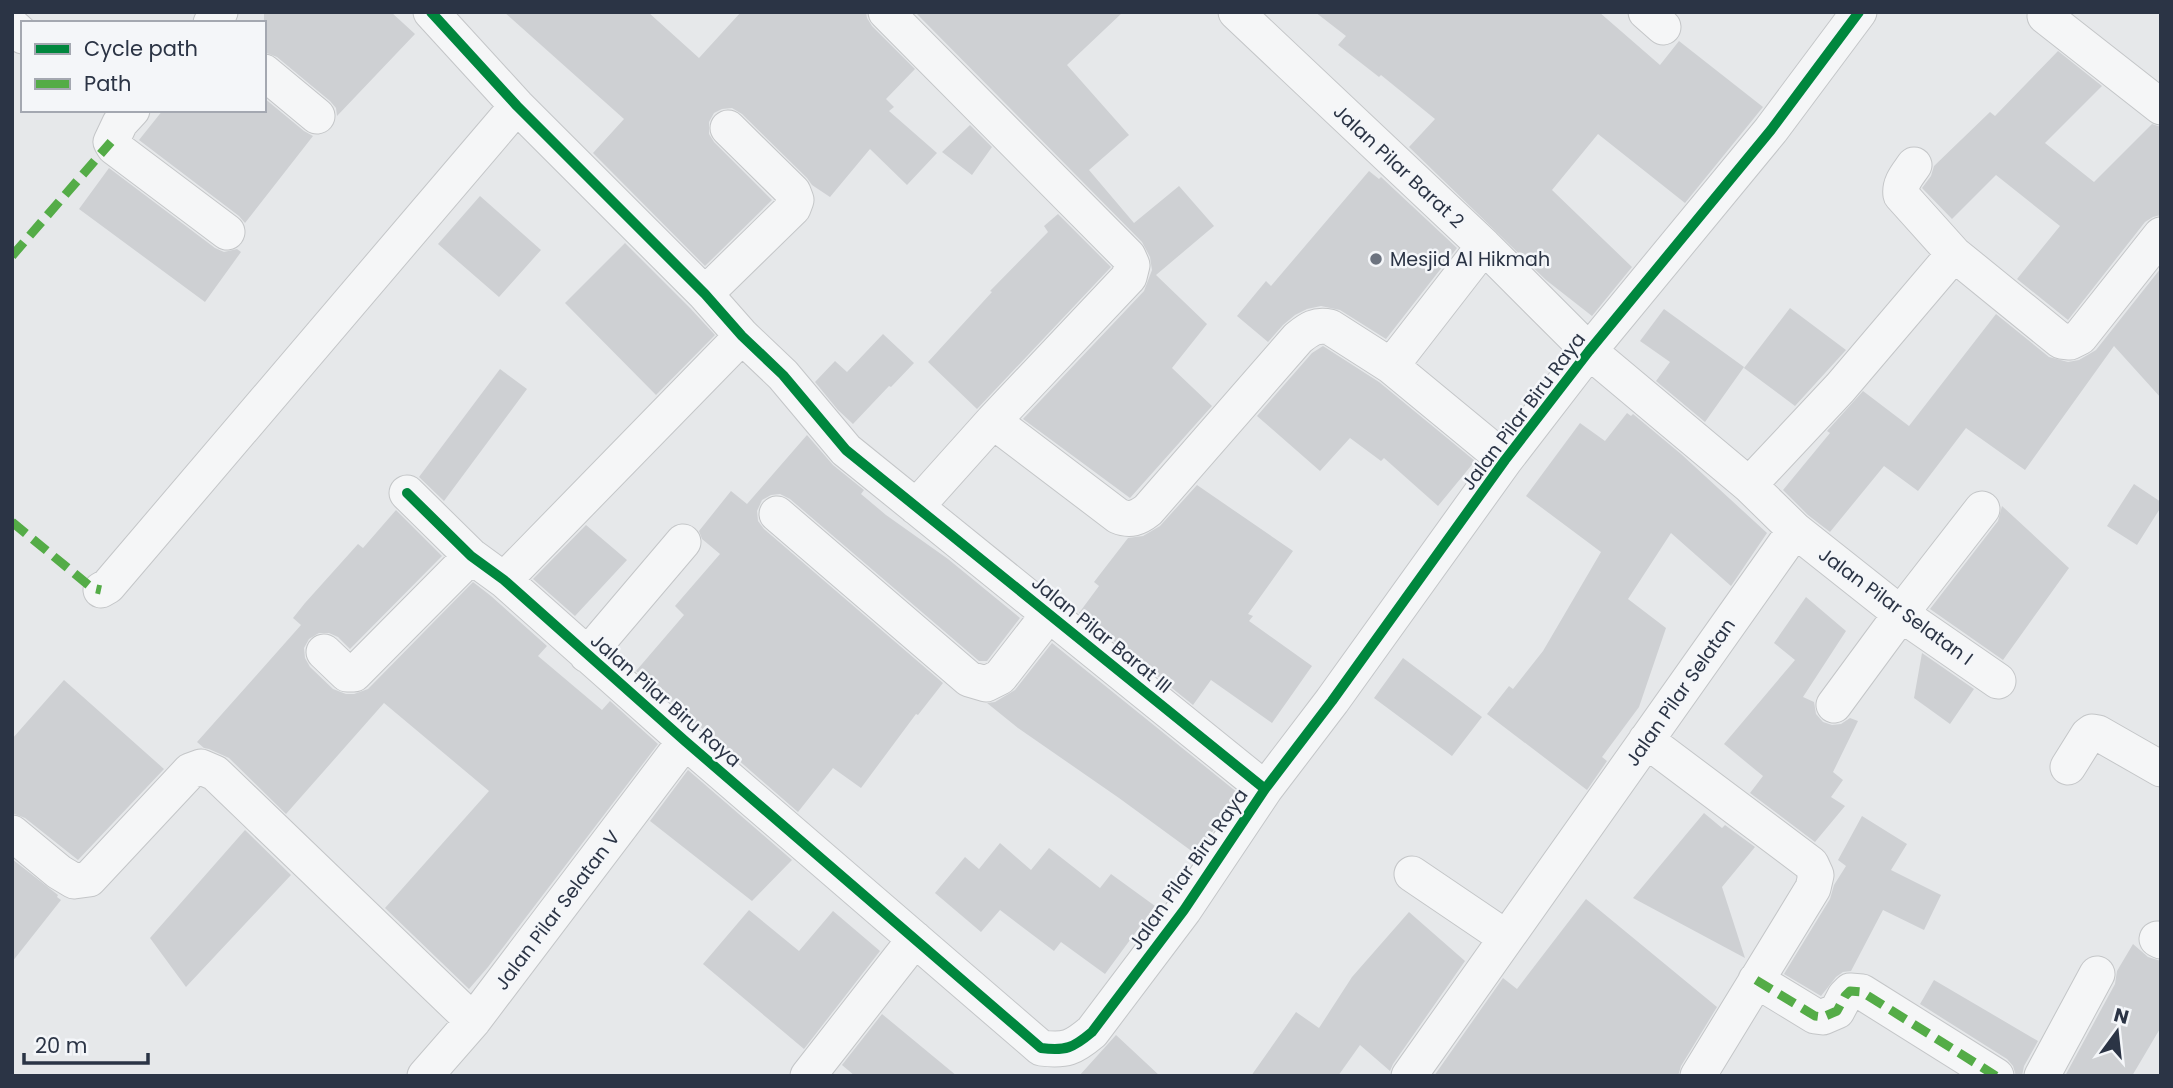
<svg xmlns="http://www.w3.org/2000/svg" width="2173" height="1088" viewBox="0 0 2173 1088" font-family="Poppins,sans-serif">
	<style>
		.building { fill: #ced0d3 }
		.lines { fill: none; stroke-linecap: round; stroke-linejoin: round }
		.street-casing { stroke: #c4c6c8; stroke-width: 37 }
		.street { stroke: #f5f6f7; stroke-width: 35 }
		.quiet { stroke: #54ac47; stroke-width: 9; stroke-dasharray: 18 9; stroke-linecap: butt }
		.cycleway-casing { stroke: #f4f6f9; stroke-width: 15 }
		.cycleway { stroke: #00873e; stroke-width: 10 }
		.poi-dot { fill: #6c737f; stroke: #f4f6f9; stroke-width: 2.5 }
		.labels { text-anchor: middle; stroke-width: 5; stroke-linejoin: round; paint-order: stroke }
		.street-label { font-size: 19px; fill: #2b3445; stroke: #f4f6f9 }
		.poi-label { font-size: 19px; fill: #2b3445; stroke: #f4f6f9; text-anchor: start }
	</style>
	<rect width="100%" height="100%" fill="#e6e8ea"/>
	<!-- building -->
	<path class="building" d="M 264,12 L 391,12 L 415,34 L 337,116 L 336,108 L 330,101 L 277,57 L 264,52 Z
		M 504,12 L 648,12 L 699,58 L 741,12 L 866,12 L 867,18 L 872,26 L 915,69 L 886,99 L 894,107 L 889,111 L 937,153 L 907,185 L 870,149 L 830,197 L 812,185 L 807,178 L 742,114 L 732,108 L 722,109 L 714,113 L 709,122 L 709,134 L 714,142 L 772,200 L 705,266 L 593,153 L 624,119 Z
		M 915,12 L 1123,12 L 1067,65 L 1129,135 L 1089,170 L 1134,223 L 1179,186 L 1214,226 L 1156,275 L 1207,324 L 1172,368 L 1212,406 L 1130,498 L 1023,419 L 1144,291 L 1152,270 L 1150,257 L 1142,242 Z
		M 1315,12 L 1599,12 L 1660,65 L 1679,41 L 1763,107 L 1685,203 L 1598,134 L 1552,190 L 1632,267 L 1592,316 L 1546,280 L 1409,147 L 1435,119 L 1381,75 L 1379,77 L 1338,45 L 1346,36 Z
		M 2058,51 L 2102,86 L 2045,143 L 2094,182 L 2152,124 L 2161,127 L 2161,215 L 2153,217 L 2145,222 L 2068,320 L 2017,279 L 2060,226 L 1996,175 L 1952,219 L 1922,188 L 1931,176 L 1934,166 L 1990,112 L 1995,116 Z
		M 264,98 L 304,131 L 313,136 L 245,223 L 239,216 L 139,140 L 163,110 L 264,110 Z
		M 970,125 L 992,147 L 972,175 L 942,152 Z
		M 109,168 L 215,248 L 224,252 L 237,249 L 241,252 L 205,302 L 79,209 Z
		M 1369,171 L 1379,179 L 1381,177 L 1457,248 L 1386,339 L 1340,310 L 1321,306 L 1307,309 L 1295,315 L 1283,325 L 1268,342 L 1237,316 L 1266,281 L 1271,286 Z
		M 480,196 L 541,250 L 499,297 L 438,244 Z
		M 1058,214 L 1111,267 L 977,409 L 928,362 L 992,292 L 990,291 L 1048,232 L 1044,226 Z
		M 625,243 L 690,308 L 715,335 L 656,395 L 565,303 Z
		M 2161,268 L 2161,398 L 2114,346 L 2025,470 L 1966,428 L 1918,491 L 1884,466 L 1830,532 L 1808,515 L 1783,490 L 1830,433 L 1827,431 L 1863,391 L 1909,426 L 1996,314 L 2049,357 L 2068,362 L 2079,360 L 2096,350 Z
		M 1790,308 L 1846,350 L 1795,406 L 1744,368 Z
		M 1664,309 L 1744,367 L 1705,422 L 1656,381 L 1670,362 L 1640,341 Z
		M 883,334 L 914,363 L 891,387 L 889,386 L 853,424 L 838,410 L 815,382 L 835,361 L 847,372 Z
		M 1323,346 L 1379,382 L 1475,461 L 1438,506 L 1384,458 L 1381,461 L 1350,438 L 1320,471 L 1257,416 L 1312,353 Z
		M 500,369 L 527,389 L 444,501 L 419,477 Z
		M 1627,413 L 1631,416 L 1633,414 L 1681,454 L 1767,533 L 1731,586 L 1671,533 L 1628,599 L 1666,628 L 1639,707 L 1602,757 L 1607,761 L 1587,790 L 1487,714 L 1509,686 L 1513,689 L 1543,651 L 1601,552 L 1526,496 L 1580,423 L 1605,441 Z
		M 807,435 L 833,465 L 864,490 L 861,494 L 886,515 L 948,559 L 1020,618 L 987,661 L 979,661 L 790,499 L 780,494 L 771,495 L 762,500 L 757,511 L 758,521 L 764,529 L 943,683 L 918,715 L 916,714 L 861,788 L 833,768 L 798,812 L 636,671 L 684,615 L 675,606 L 720,554 L 702,539 L 699,531 L 731,491 L 747,504 Z
		M 2134,484 L 2161,502 L 2161,507 L 2137,545 L 2107,526 Z
		M 1197,485 L 1293,551 L 1248,614 L 1253,616 L 1249,621 L 1312,666 L 1272,723 L 1211,680 L 1193,705 L 1079,613 L 1099,586 L 1094,582 L 1128,538 L 1143,536 L 1160,526 Z
		M 2002,506 L 2069,568 L 2003,660 L 1930,609 L 1998,521 Z
		M 396,510 L 442,556 L 350,649 L 338,637 L 329,633 L 319,633 L 309,639 L 304,648 L 305,658 L 310,667 L 333,689 L 346,694 L 354,694 L 368,689 L 473,582 L 491,596 L 547,646 L 538,656 L 602,710 L 610,701 L 658,744 L 488,967 L 469,989 L 385,908 L 489,791 L 384,703 L 286,814 L 229,758 L 209,749 L 204,748 L 197,742 L 301,625 L 293,618 L 305,603 L 358,544 L 363,548 Z
		M 586,525 L 627,560 L 575,616 L 533,579 Z
		M 1806,597 L 1846,631 L 1803,697 L 1814,702 L 1816,714 L 1823,722 L 1832,725 L 1841,724 L 1850,718 L 1858,721 L 1833,772 L 1843,780 L 1831,797 L 1845,806 L 1815,842 L 1750,793 L 1763,776 L 1724,744 L 1795,660 L 1774,643 Z
		M 1052,643 L 1238,793 L 1197,855 L 1119,798 L 1018,728 L 987,703 L 995,702 L 1015,690 Z
		M 1922,653 L 1974,689 L 1950,724 L 1914,698 Z
		M 1403,658 L 1482,717 L 1452,756 L 1374,698 Z
		M 64,680 L 164,769 L 78,860 L 25,818 L 12,813 L 12,739 Z
		M 688,770 L 792,860 L 752,901 L 650,821 Z
		M 1704,813 L 1722,828 L 1725,825 L 1755,847 L 1722,887 L 1745,958 L 1633,898 Z
		M 1862,816 L 1907,844 L 1891,870 L 1941,895 L 1924,930 L 1883,910 L 1851,971 L 1843,972 L 1836,977 L 1821,996 L 1784,974 L 1830,899 L 1834,885 L 1846,866 L 1838,860 Z
		M 245,830 L 291,875 L 186,987 L 150,938 Z
		M 1000,843 L 1031,870 L 1049,848 L 1100,888 L 1111,874 L 1155,906 L 1105,974 L 1061,942 L 1054,951 L 1000,910 L 981,932 L 935,893 L 965,857 L 979,869 Z
		M 12,859 L 58,895 L 57,897 L 61,900 L 12,962 Z
		M 1586,899 L 1717,1007 L 1681,1066 L 1678,1076 L 1434,1076 L 1503,978 L 1517,989 Z
		M 749,910 L 799,951 L 833,911 L 880,951 L 804,1049 L 703,964 Z
		M 1409,912 L 1465,961 L 1393,1064 L 1390,1071 L 1360,1045 L 1338,1076 L 1251,1076 L 1296,1012 L 1319,1028 L 1352,977 Z
		M 2133,944 L 2148,957 L 2161,961 L 2161,1027 L 2132,1076 L 2065,1076 L 2115,984 L 2117,971 Z
		M 1934,980 L 2038,1041 L 2024,1066 L 2022,1076 L 2016,1076 L 2013,1066 L 2007,1059 L 1920,1004 Z
		M 882,1014 L 957,1076 L 855,1076 L 842,1065 Z
		M 1116,1035 L 1160,1076 L 1079,1076 Z"/>
	<g class="lines">
		<!-- street casing -->
		<g class="street-casing">
			<path id="street" d="M 431,12 L 517,106 L 705,294 L 742,336 L 783,375 L 846,450 L 1265,789
				M 886,12 L 1128,256 L 1132,265 L 1129,277 L 993,421 L 916,507
				M 1236,12 L 1484,246 L 1589,351 L 1749,485 L 1795,530 L 1901,614 L 1998,681
				M 1646,12 L 1663,27
				M 2045,16 L 2161,107
				M 211,23 L 220,12
				M 12,26 L 23,36
				M 264,72 L 317,116
				M 132,110 L 120,123 L 111,142 L 114,147 L 227,232
				M 1914,165 C 1908,174 1899,183 1901,195 L 1954,254 L 2061,341 L 2070,342 L 2080,337 L 2161,235
				M 705,294 L 793,208 L 796,200 L 793,192 L 728,128
				M 1391,366 L 1484,246
				M 993,421 L 1118,516 C 1130,521 1138,518 1148,510 L 1298,338 C 1309,329 1316,324 1330,327 L 1391,366 L 1505,460
				M 1749,485 L 1840,388 L 1954,254
				M 407,493 L 471,556 L 504,580 L 685,741 L 1041,1048 C 1066,1051 1073,1048 1092,1032 L 1184,910 L 1265,789 L 1332,701 L 1505,460 L 1589,351 L 1771,130 L 1859,12
				M 777,514 L 969,679 L 986,684 L 1000,677 L 1049,614
				M 504,580 L 742,336
				M 101,590 L 108,586 L 517,106
				M 324,652 L 347,674 L 354,674 L 471,556
				M 587,655 L 683,542
				M 1834,705 L 1912,599 L 1982,509
				M 1646,740 L 1811,864 L 1816,875 L 1813,888 L 1698,1076
				M 2068,767 L 2088,735 L 2092,732 L 2098,733 L 2161,769
				M 12,833 L 59,872 L 74,881 L 89,879 L 190,771 L 201,767 L 215,773 L 473,1021
				M 1412,874 L 1505,937
				M 2157,939 L 2161,941
				M 1756,980 L 1815,1016 L 1823,1017 L 1837,1011 L 1845,996 L 1850,991 L 1862,992 L 1996,1076
				M 425,1076 L 473,1021 L 685,741
				M 808,1076 L 915,939
				M 1409,1076 L 1795,530
				M 2042,1076 L 2097,974"/>
		</g>
		<!-- street -->
		<use href="#street" class="street"/>
		<!-- quiet -->
		<path class="quiet" d="M 12,256 L 111,142
			M 12,522 L 92,588 L 101,590
			M 1756,980 L 1815,1016 L 1823,1017 L 1837,1011 L 1845,996 L 1850,991 L 1862,992 L 1996,1076"/>
		<!-- cycleway casing -->
		<g class="cycleway-casing">
			<path id="cycleway" d="M 431,12 L 517,106 L 705,294 L 742,336 L 783,375 L 846,450 L 1265,789
				M 407,493 L 471,556 L 504,580 L 685,741 L 1041,1048 C 1066,1051 1073,1048 1092,1032 L 1184,910 L 1265,789 L 1332,701 L 1505,460 L 1589,351 L 1771,130 L 1859,12"/>
		</g>
		<!-- cycleway -->
		<use href="#cycleway" class="cycleway"/>
	</g>
	<!-- markers -->
	<circle class="poi-dot" cx="1376" cy="259" r="7"/>
	<g class="labels">
		<!-- street labels -->
		<g class="street-label">
			<text transform="translate(1399 166) rotate(43)" y="7">Jalan Pilar Barat 2</text>
			<text transform="translate(1523 411) rotate(-53)" y="7">Jalan Pilar Biru Raya</text>
			<text transform="translate(1896 606) rotate(36)" y="7">Jalan Pilar Selatan I</text>
			<text transform="translate(1102 634) rotate(39)" y="7">Jalan Pilar Barat III</text>
			<text transform="translate(1680 692) rotate(-55)" y="7">Jalan Pilar Selatan</text>
			<text transform="translate(666 700) rotate(41)" y="7">Jalan Pilar Biru Raya</text>
			<text transform="translate(1188 869) rotate(-55)" y="7">Jalan Pilar Biru Raya</text>
			<text transform="translate(557 910) rotate(-53)" y="7">Jalan Pilar Selatan V</text>
		</g>
		<!-- poi labels -->
		<g class="poi-label">
			<text x="1390" y="266">Mesjid Al Hikmah</text>
		</g>
	</g>
	<!-- border -->
	<rect width="2173" height="1088" fill="none" stroke="#2b3445" stroke-width="28"/>
	<!-- legend -->
	<rect x="21" y="21" width="245" height="91" fill="#f4f6f9" stroke="#a4a8b1" stroke-width="2"/>
	<rect x="35" y="44" width="35" height="10" fill="#00873e" stroke="#a4a8b1" stroke-width="2"/>
	<text x="84" y="56" font-size="21" fill="#2b3445">Cycle path</text>
	<rect x="35" y="79" width="35" height="10" fill="#54ac47" stroke="#a4a8b1" stroke-width="2"/>
	<text x="84" y="91" font-size="21" fill="#2b3445">Path</text>
	<!-- north arrow -->
	<g transform="translate(2117 1032) rotate(15)" stroke="#f4f6f9" stroke-width="5" paint-order="stroke">
	<path d="M0-5L12 26L0 18L-12 26Z" fill="#2b3445"/>
	<text y="-10" font-size="19" font-weight="bold" text-anchor="middle" fill="#2b3445">N</text>
	</g>
	<!-- scale -->
	<path d="M24 1053v10h124v-10" fill="none" stroke="#2b3445" stroke-width="3.5"/>
	<text x="35" y="1053" font-size="21" fill="#2b3445" stroke="#f4f6f9" stroke-width="5" paint-order="stroke">20 m</text>
</svg>
